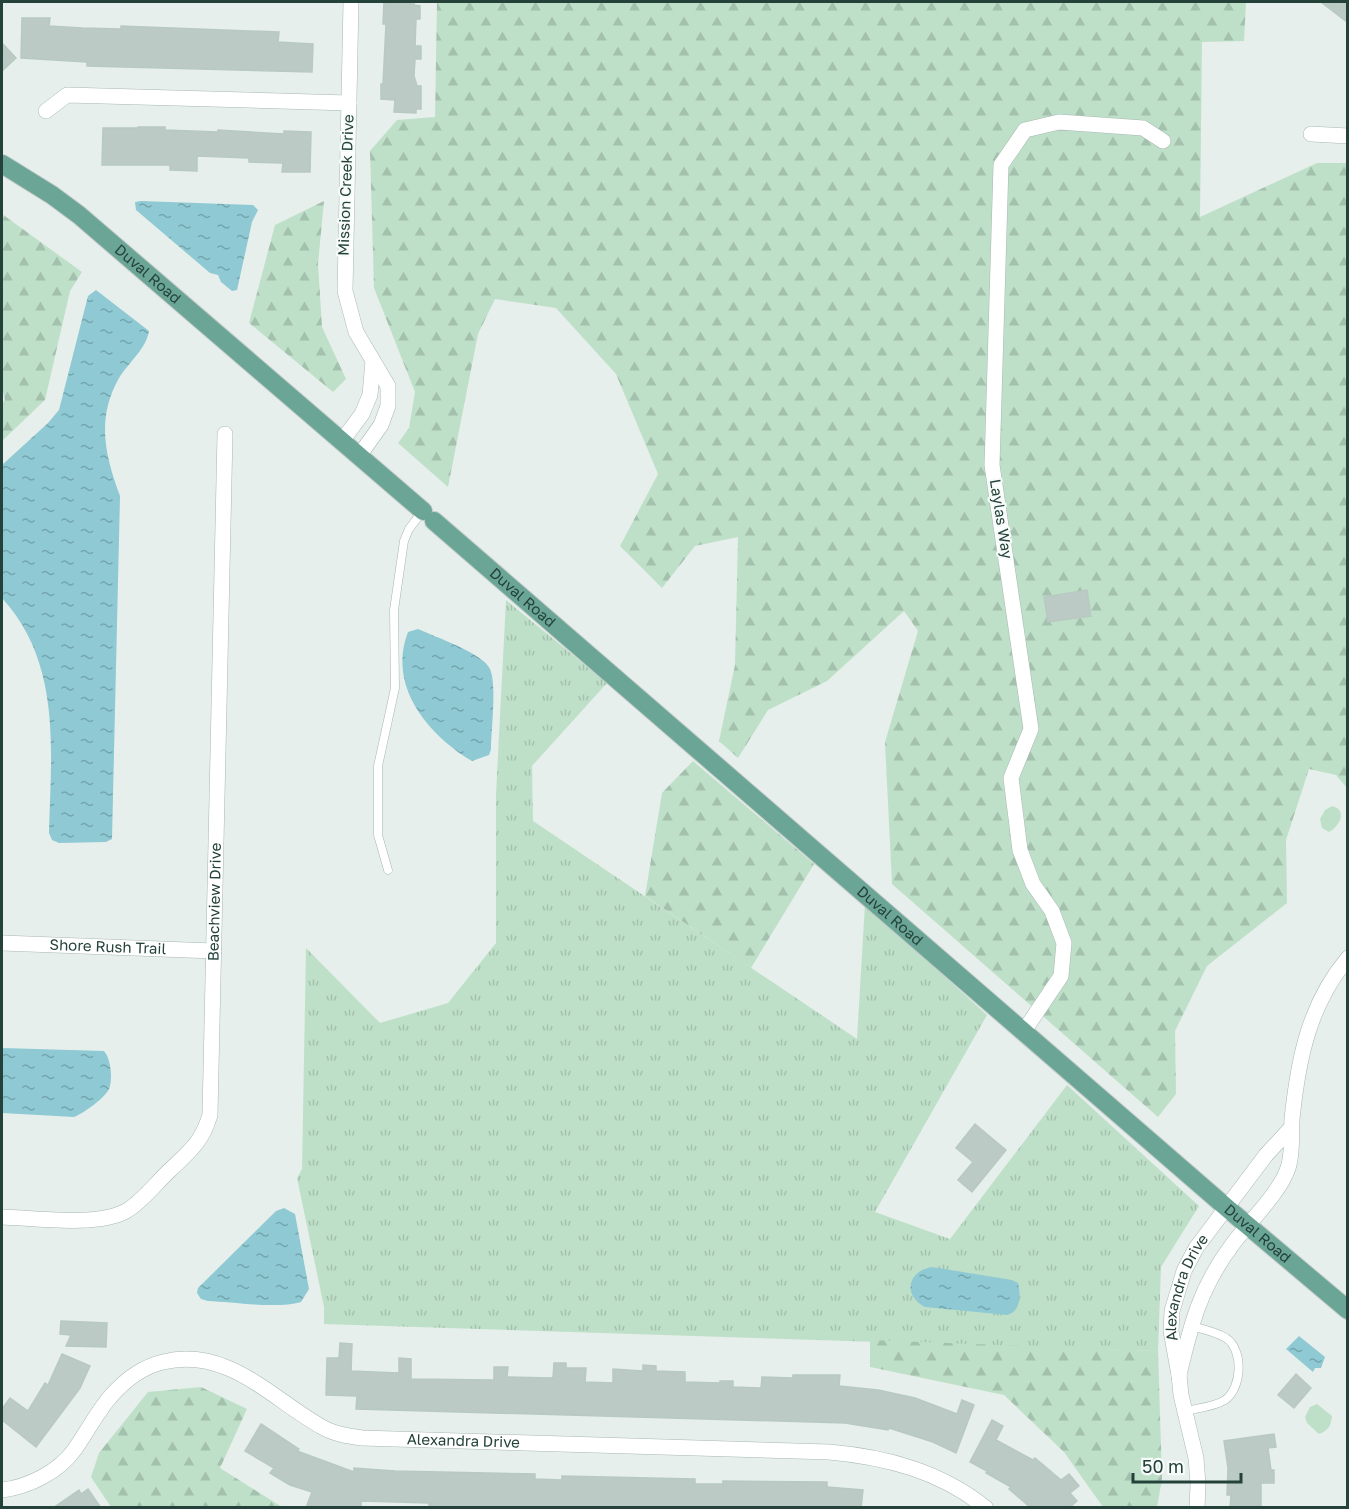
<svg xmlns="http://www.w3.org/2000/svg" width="1349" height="1509" viewBox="0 0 1349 1509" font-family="'Golos Text',sans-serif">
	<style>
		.grass { fill: url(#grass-tufts) }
		.forest { fill: url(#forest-firs) }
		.green { fill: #bfe0c8 }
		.water { fill: url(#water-ripples) }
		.building { fill: #bbcac4; stroke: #b8c9c2; stroke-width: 1.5 }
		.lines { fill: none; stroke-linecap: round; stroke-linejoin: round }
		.lane-casing { stroke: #a8b8b2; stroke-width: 9 }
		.street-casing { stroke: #a8b8b2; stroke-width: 16 }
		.primary-casing { stroke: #c2cac8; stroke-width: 20 }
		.lane { stroke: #fff; stroke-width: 8 }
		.street { stroke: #fff; stroke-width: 15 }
		.primary { stroke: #6aa596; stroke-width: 18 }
		.labels { text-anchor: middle; stroke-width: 4.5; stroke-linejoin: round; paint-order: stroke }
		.street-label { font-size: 15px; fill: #24423a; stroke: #f7fbf9 }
	</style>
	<defs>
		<pattern id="grass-tufts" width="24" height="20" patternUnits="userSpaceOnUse" patternTransform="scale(1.5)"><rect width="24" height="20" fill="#bfe0c8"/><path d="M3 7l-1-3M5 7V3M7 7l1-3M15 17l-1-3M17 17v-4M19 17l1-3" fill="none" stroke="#a4c1ad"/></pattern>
		<pattern id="forest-firs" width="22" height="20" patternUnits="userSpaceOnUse" patternTransform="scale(1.5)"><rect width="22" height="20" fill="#bfe0c8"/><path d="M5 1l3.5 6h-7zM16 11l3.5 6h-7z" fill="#a4c1ad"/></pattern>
		<pattern id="water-ripples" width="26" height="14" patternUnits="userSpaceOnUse" patternTransform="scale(1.5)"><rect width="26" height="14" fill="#8ec9d4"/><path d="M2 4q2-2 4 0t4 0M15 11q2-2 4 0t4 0" fill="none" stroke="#74a5ad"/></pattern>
	</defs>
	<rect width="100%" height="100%" fill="#e6efeb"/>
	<!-- grass -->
	<path class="grass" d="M 506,600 L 607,683 L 532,766 L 533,821 L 857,1039 L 865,904 L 987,1015 L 875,1212 L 950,1239 L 1067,1085 L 1199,1206 L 1161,1267 L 1158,1351 L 324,1324 L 324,1307 L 297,1178 L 302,1169 L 306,948 L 380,1023 L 448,1003 L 496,943 L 496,794 Z"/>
	<!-- forest -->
	<path class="forest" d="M 437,2 L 1246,2 L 1244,41 L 1202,42 L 1200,217 L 1317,163 L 1347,163 L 1347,788 L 1336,775 L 1309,769 L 1286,840 L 1287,903 L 1207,966 L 1175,1031 L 1176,1094 L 1158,1117 L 892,884 L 885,742 L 918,631 L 904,611 L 827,681 L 768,710 L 738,758 L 719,741 L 735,665 L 738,537 L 695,546 L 662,588 L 620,546 L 658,474 L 616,374 L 556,308 L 495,299 L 478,334 L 448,487 L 398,443 L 409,428 L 415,392 L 374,288 L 370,151 L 397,120 L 435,117 Z
		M 324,201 L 318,264 L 322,327 L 346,379 L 333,392 L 249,323 L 275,225 Z
		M 2,214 L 82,272 L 70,291 L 45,400 L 2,441 L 2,403 L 5,400 L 2,387 Z
		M 693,761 L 814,864 L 751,968 L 645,896 L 662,793 Z
		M 870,1340 L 1158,1351 L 1162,1479 L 1157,1507 L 1103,1507 L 1064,1452 L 1004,1395 L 870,1367 Z
		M 201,1387 L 247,1409 L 220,1468 L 282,1507 L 111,1507 L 91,1477 L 99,1453 L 148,1392 Z"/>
	<!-- green -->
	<path class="green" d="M 1332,806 C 1348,810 1340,826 1329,832 L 1322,828 L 1320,819 L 1325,810 Z
		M 1317,1404 L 1332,1416 C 1331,1426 1328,1431 1319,1434 L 1307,1423 L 1305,1417 L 1310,1407 Z"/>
	<!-- water -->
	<path class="water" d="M 141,201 L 253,205 L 258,210 L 252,222 L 237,290 L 232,291 L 221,282 L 218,275 L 210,273 L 136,210 L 135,202 Z
		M 96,290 L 149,331 C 146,349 129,362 119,378 C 96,419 105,455 120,496 L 112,839 L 106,842 L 59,843 L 52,840 L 49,833 C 51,751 62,664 2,598 L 2,465 L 48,423 L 59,410 L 88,296 Z
		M 418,629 C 435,637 483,653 490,669 C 497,685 491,730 491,749 L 489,755 L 472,761 C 428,735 387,686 408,632 Z
		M 2,1048 L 104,1051 C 111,1059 113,1079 109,1089 C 105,1098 84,1113 74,1117 L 2,1113 Z
		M 284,1208 L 295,1214 L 309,1289 L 301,1302 C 277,1309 234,1302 208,1301 L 201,1299 L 197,1293 L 198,1288 L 276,1211 Z
		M 932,1267 L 1012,1280 L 1018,1283 C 1021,1295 1021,1311 1007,1315 L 925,1307 C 902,1295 908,1271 932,1267 Z
		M 1299,1336 L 1325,1357 L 1321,1368 L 1315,1368 L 1313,1372 L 1286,1349 Z"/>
	<!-- building -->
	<path class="building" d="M 384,2 L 414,2 L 414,5 L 420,6 L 420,19 L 416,19 L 415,46 L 421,46 L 421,59 L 415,59 L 414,76 L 417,86 L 421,86 L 421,109 L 416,109 L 416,113 L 394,112 L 395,100 L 381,99 L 381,84 L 383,84 L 386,24 L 383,24 Z
		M 1321,2 L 1347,2 L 1347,22 Z
		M 22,18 L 50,18 L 49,26 L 82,28 L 121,29 L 121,26 L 279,32 L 278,42 L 313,44 L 312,72 L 87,66 L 87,62 L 21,58 Z
		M 2,43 L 16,58 L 2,71 Z
		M 138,127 L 165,127 L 165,130 L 218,132 L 218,130 L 284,134 L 284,131 L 311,132 L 310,172 L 282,172 L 283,163 L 249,162 L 249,158 L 197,156 L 197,171 L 170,170 L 170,165 L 102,165 L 103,128 L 138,128 Z
		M 1087,590 L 1091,616 L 1048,622 L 1044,597 Z
		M 975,1124 L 1006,1150 L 972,1192 L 958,1180 L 973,1162 L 956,1148 Z
		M 61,1321 L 107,1323 L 106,1347 L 66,1346 L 71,1335 L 60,1334 Z
		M 340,1343 L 352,1344 L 351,1371 L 399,1373 L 399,1358 L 411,1359 L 411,1379 L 494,1380 L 494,1367 L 508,1367 L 507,1377 L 553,1378 L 554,1363 L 566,1363 L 566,1368 L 586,1368 L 585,1382 L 613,1383 L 613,1369 L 643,1371 L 643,1365 L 656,1366 L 656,1371 L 685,1372 L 685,1382 L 720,1383 L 720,1381 L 733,1381 L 733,1387 L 761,1388 L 762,1377 L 793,1378 L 793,1375 L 840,1375 L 839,1386 L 878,1390 L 915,1398 L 957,1414 L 962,1400 L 974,1405 L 956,1453 L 933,1442 L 889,1428 L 888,1430 L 845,1423 L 356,1409 L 357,1396 L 326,1395 L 327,1358 L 339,1358 Z
		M 62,1354 L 90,1366 L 80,1388 L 36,1447 L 2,1420 L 2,1409 L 10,1398 L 28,1411 L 45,1383 L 48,1385 Z
		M 1296,1374 L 1311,1388 L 1294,1408 L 1278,1395 Z
		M 992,1420 L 1003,1426 L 996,1440 L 1033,1460 L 1035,1458 L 1061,1480 L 1069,1474 L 1079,1486 L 1070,1493 L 1077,1501 L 1069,1508 L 1031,1508 L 1009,1489 L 1011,1487 L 986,1473 L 987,1471 L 970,1462 Z
		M 261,1424 L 299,1449 L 297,1451 L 354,1472 L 354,1468 L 395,1471 L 535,1474 L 535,1479 L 562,1480 L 562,1476 L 695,1479 L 695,1484 L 723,1484 L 723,1481 L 827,1482 L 827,1487 L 863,1490 L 861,1508 L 429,1508 L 429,1503 L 361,1501 L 361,1508 L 314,1508 L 307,1505 L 312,1492 L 290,1485 L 270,1473 L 274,1468 L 245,1451 Z
		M 1274,1434 L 1276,1447 L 1268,1448 L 1271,1470 L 1274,1470 L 1274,1483 L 1261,1483 L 1261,1508 L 1230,1508 L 1231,1495 L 1227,1495 L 1228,1468 L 1224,1441 Z
		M 88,1489 L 101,1508 L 53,1508 L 79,1490 L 81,1494 Z"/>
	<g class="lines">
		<!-- lane casing -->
		<g class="lane-casing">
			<path id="lane" d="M 388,870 L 378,835 L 378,766 L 395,688 L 394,610 L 404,541 L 409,529 L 422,512
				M 1185,1411 C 1198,1408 1214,1407 1225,1400 C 1242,1388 1244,1350 1226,1338 C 1216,1332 1202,1329 1191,1326"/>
		</g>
		<!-- street casing -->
		<g class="street-casing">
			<g id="street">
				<path d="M 351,2 L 345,291 L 356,332 L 388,386 L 388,406 L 381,425 L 359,456"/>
				<path d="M 46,111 L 67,95 L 349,103"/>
				<path d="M 1311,134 L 1348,136"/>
				<path d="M 342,441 L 362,414 L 370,395 L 373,361"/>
				<path id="s1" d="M 2,943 L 214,951"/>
				<path d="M 1024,1031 L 1061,976 L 1064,943 L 1052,911 L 1033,884 L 1020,850 L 1011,778 L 1031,729 L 992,465 L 1001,165 L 1025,130 L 1059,122 L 1143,128 L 1163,141"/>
				<path id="s2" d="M 2,1217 C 34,1218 98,1227 126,1211 C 141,1203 157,1182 170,1170 C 190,1151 202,1142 210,1115 L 225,434"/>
				<path d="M 1179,1375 C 1191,1324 1200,1288 1232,1245 C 1247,1224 1280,1193 1288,1168 C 1293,1154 1291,1134 1292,1119 C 1298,1060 1309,1004 1348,958"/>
				<path id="s3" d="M 2,1490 C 28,1487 59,1472 75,1449 C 87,1432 97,1412 111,1396 C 125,1380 142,1367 163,1362 C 227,1346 272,1399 322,1427 C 334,1434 348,1436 362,1438 L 829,1452 C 886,1457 940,1471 986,1508"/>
				<path id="s4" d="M 1197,1508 L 1198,1484 L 1196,1458 L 1181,1395 L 1179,1375 L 1171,1331 L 1172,1311 L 1184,1271 L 1196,1248 L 1266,1155 L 1291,1128"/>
			</g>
		</g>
		<!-- primary casing -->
		<g class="primary-casing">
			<g id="primary">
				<path id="s5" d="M 2,164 L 52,195 L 79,215 L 423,511"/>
				<path id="s6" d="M 434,521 L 1227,1208 L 1348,1310"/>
			</g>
		</g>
		<!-- lane -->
		<use href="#lane" class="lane"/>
		<!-- street -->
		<use href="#street" class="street"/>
		<!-- primary -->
		<use href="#primary" class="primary"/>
	</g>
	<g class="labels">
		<!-- street labels -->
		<g class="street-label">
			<text transform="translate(346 185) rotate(-88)" y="5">Mission Creek Drive</text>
			<text dy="5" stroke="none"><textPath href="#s5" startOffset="183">Duval Road</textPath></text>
			<text transform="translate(1001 519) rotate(81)" y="5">Laylas Way</text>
			<text dy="5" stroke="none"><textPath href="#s6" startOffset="117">Duval Road</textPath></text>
			<text dy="5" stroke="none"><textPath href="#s2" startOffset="468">Beachview Drive</textPath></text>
			<text dy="5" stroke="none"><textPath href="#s6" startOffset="603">Duval Road</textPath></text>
			<text dy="5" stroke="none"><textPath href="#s1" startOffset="106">Shore Rush Trail</textPath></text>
			<text dy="5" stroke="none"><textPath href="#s6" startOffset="1089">Duval Road</textPath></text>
			<text dy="5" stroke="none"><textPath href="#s4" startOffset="226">Alexandra Drive</textPath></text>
			<text dy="5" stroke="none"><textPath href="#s3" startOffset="534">Alexandra Drive</textPath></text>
		</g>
	</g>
	<!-- border -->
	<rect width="1349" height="1509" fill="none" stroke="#24423a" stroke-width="6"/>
	<!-- scale -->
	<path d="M1133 1473v9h108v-9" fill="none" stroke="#24423a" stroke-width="3"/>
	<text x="1142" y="1473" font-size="18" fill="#24423a" stroke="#f7fbf9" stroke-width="4.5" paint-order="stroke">50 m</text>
</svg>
